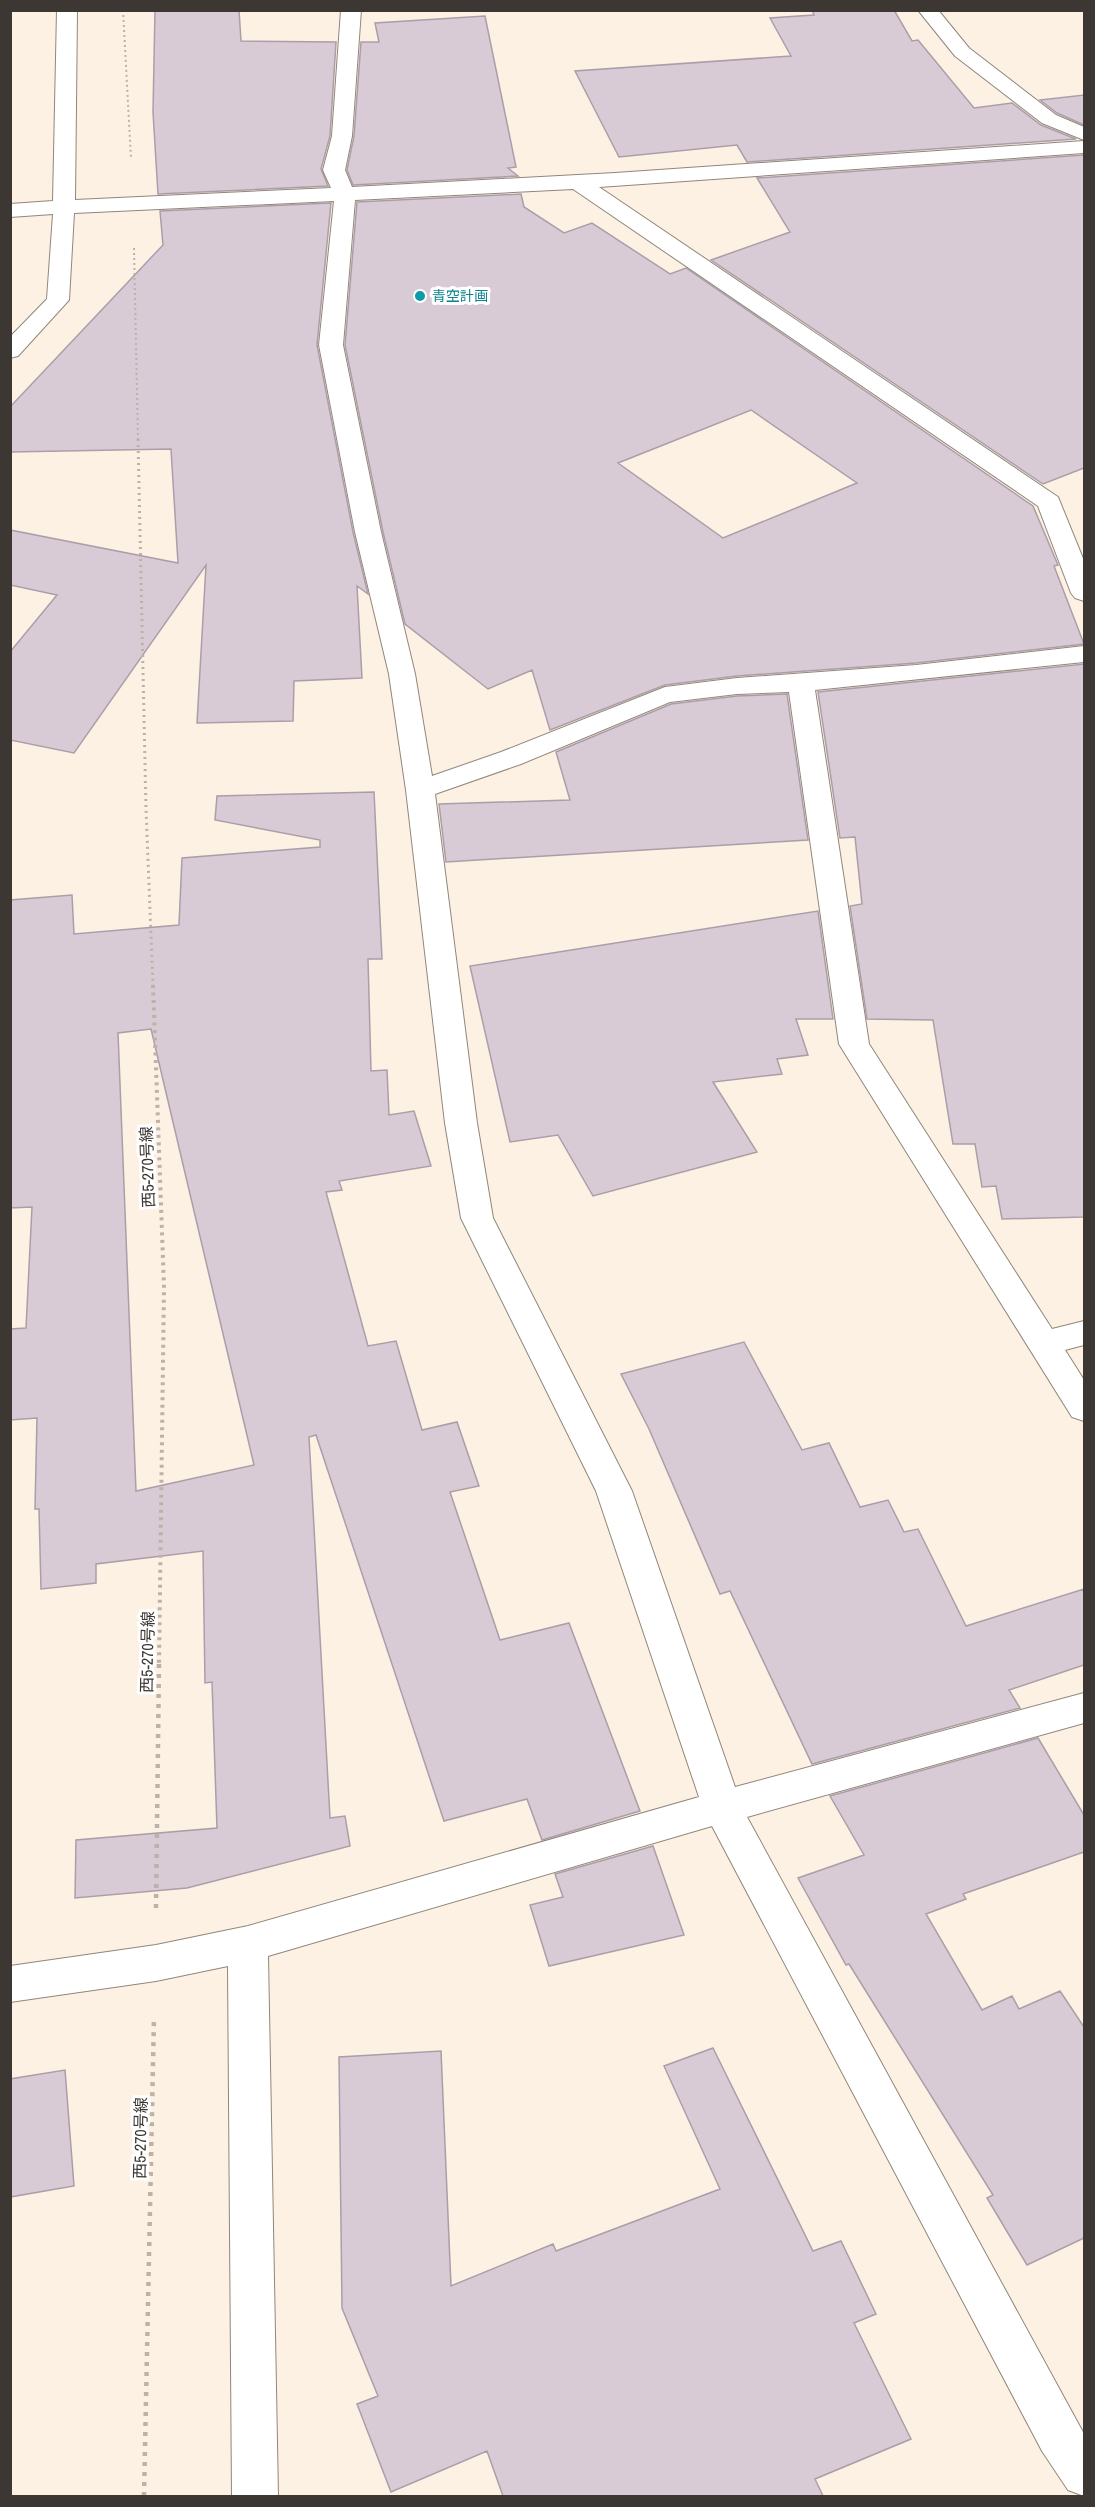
<svg xmlns="http://www.w3.org/2000/svg" width="1095" height="2507" viewBox="0 0 1095 2507" font-family="'Archivo Narrow','Noto Sans JP',sans-serif">
	<style>
		.building { fill: #d9cbd6; stroke: #ab9ea9; stroke-width: 1.5; fill-rule: evenodd }
		.lines { fill: none; stroke-linecap: round; stroke-linejoin: round }
		.minor-casing { stroke: #90877a; stroke-width: 2 }
		.path-far3 { stroke: #bcb3a8; stroke-width: 2; stroke-dasharray: 2 3; stroke-linecap: butt }
		.path-far2 { stroke: #bcb3a8; stroke-width: 3; stroke-dasharray: 2 4; stroke-linecap: butt }
		.path-far1 { stroke: #bcb3a8; stroke-width: 4; stroke-dasharray: 3 4.5; stroke-linecap: butt }
		.path { stroke: #bcb3a8; stroke-width: 4.5; stroke-dasharray: 4 6; stroke-linecap: butt }
		.minor { fill: #fff; fill-rule: evenodd }
		.culture-dot { fill: #0f9aa8; stroke: #fff; stroke-width: 2 }
		.labels { text-anchor: middle; stroke-width: 6; stroke-linejoin: round; paint-order: stroke }
		.far-culture-label { font-size: 14px; fill: #0d838f; stroke: #fff; text-anchor: start }
		.street-label { font-size: 16px; fill: #3c3732; stroke: #fff }
	</style>
	<rect width="100%" height="100%" fill="#fcf1e3"/>
	<!-- building -->
	<path class="building" d="M 155,10 L 239,10 L 241,41 L 336,42 L 330,136 L 321,169 L 328,186 L 158,194 L 153,112 Z
		M 812,10 L 894,10 L 912,41 L 918,40 L 974,108 L 1012,103 L 1041,125 L 1076,139 L 747,162 L 737,145 L 619,157 L 575,71 L 791,56 L 770,18 L 814,15 Z
		M 485,16 L 516,167 L 508,168 L 518,176 L 353,185 L 347,170 L 354,136 L 361,42 L 379,42 L 375,23 Z
		M 1084,95 L 1084,125 L 1057,113 L 1040,100 Z
		M 1084,155 L 1084,468 L 1043,484 L 711,260 L 790,232 L 757,178 Z
		M 521,194 L 524,207 L 564,233 L 592,223 L 670,274 L 686,268 L 1033,506 L 1058,565 L 1054,566 L 1084,644 L 916,663 L 737,676 L 665,685 L 550,730 L 532,670 L 488,689 L 405,624 L 383,532 L 345,345 L 357,202 ZM 751,410 L 857,483 L 723,538 L 618,463 Z
		M 331,203 L 317,345 L 353,532 L 368,594 L 357,586 L 362,678 L 294,681 L 293,721 L 197,723 L 206,565 L 74,753 L 10,740 L 10,652 L 57,595 L 10,585 L 10,530 L 178,563 L 171,449 L 10,452 L 10,407 L 163,245 L 160,211 Z
		M 1084,664 L 1084,1217 L 1002,1219 L 996,1186 L 982,1187 L 975,1144 L 953,1144 L 933,1020 L 867,1019 L 850,906 L 862,904 L 855,837 L 840,838 L 818,692 Z
		M 787,694 L 808,840 L 446,862 L 439,804 L 570,800 L 556,752 L 671,704 L 737,696 Z
		M 374,792 L 382,959 L 368,959 L 371,1071 L 387,1070 L 389,1115 L 414,1111 L 431,1166 L 339,1181 L 342,1190 L 326,1192 L 368,1346 L 396,1341 L 422,1430 L 457,1422 L 479,1486 L 450,1492 L 500,1640 L 569,1623 L 640,1811 L 542,1840 L 527,1799 L 444,1821 L 316,1435 L 309,1437 L 330,1818 L 345,1816 L 350,1846 L 187,1888 L 75,1898 L 76,1840 L 217,1828 L 212,1682 L 205,1683 L 203,1551 L 96,1564 L 96,1583 L 41,1589 L 39,1509 L 35,1509 L 37,1418 L 10,1420 L 10,1329 L 26,1328 L 32,1207 L 10,1208 L 10,900 L 72,895 L 74,934 L 179,925 L 182,858 L 320,847 L 320,840 L 215,820 L 217,796 ZM 151,1029 L 254,1465 L 136,1491 L 118,1033 Z
		M 818,911 L 833,1019 L 796,1019 L 808,1055 L 777,1059 L 782,1074 L 713,1082 L 757,1152 L 593,1196 L 558,1135 L 510,1142 L 470,966 Z
		M 744,1342 L 802,1450 L 829,1443 L 860,1507 L 888,1500 L 904,1532 L 918,1529 L 966,1626 L 1084,1589 L 1084,1665 L 1009,1690 L 1020,1708 L 812,1764 L 730,1591 L 720,1594 L 649,1429 L 621,1374 Z
		M 1038,1738 L 1084,1815 L 1084,1852 L 963,1894 L 966,1899 L 926,1914 L 982,2010 L 1012,1996 L 1019,2009 L 1060,1991 L 1084,2027 L 1084,2238 L 1027,2265 L 987,2198 L 993,2195 L 849,1964 L 846,1965 L 798,1878 L 864,1855 L 830,1796 Z
		M 653,1846 L 684,1935 L 549,1966 L 530,1905 L 563,1897 L 555,1874 Z
		M 713,2048 L 813,2251 L 841,2241 L 876,2314 L 854,2323 L 911,2439 L 815,2479 L 823,2496 L 503,2496 L 487,2451 L 391,2492 L 357,2404 L 378,2396 L 342,2308 L 339,2057 L 441,2051 L 451,2286 L 553,2244 L 556,2251 L 720,2189 L 664,2066 Z
		M 65,2070 L 74,2186 L 10,2197 L 10,2079 Z"/>
	<g class="lines">
		<!-- minor casing -->
		<g class="minor-casing">
			<path id="minor" d="M 57,10 L 77,10 L 75,200 L 331,188 L 323,170 L 332,136 L 341,10 L 361,10 L 352,136 L 345,170 L 352,187 L 615,173 L 1084,141 L 1084,153 L 599,187 L 1058,497 L 1084,561 L 1084,601 L 1075,598 L 1071,593 L 1038,506 L 573,189 L 355,200 L 343,345 L 381,532 L 415,674 L 432,776 L 501,752 L 665,687 L 737,678 L 916,665 L 1084,646 L 1084,662 L 815,690 L 869,1044 L 1052,1329 L 1084,1321 L 1084,1345 L 1065,1350 L 1084,1380 L 1084,1421 L 1072,1417 L 839,1044 L 789,692 L 737,694 L 670,702 L 521,764 L 435,794 L 477,1123 L 493,1218 L 632,1491 L 735,1787 L 1084,1693 L 1084,1723 L 747,1817 L 1084,2434 L 1084,2496 L 1068,2490 L 1042,2451 L 712,1826 L 268,1956 L 278,2496 L 232,2496 L 228,1966 L 156,1981 L 10,2002 L 10,1966 L 156,1945 L 248,1926 L 699,1797 L 596,1491 L 461,1218 L 445,1123 L 406,790 L 389,674 L 355,532 L 319,345 L 334,201 L 74,213 L 69,300 L 18,356 L 10,358 L 10,337 L 47,299 L 53,214 L 10,217 L 10,204 L 53,201 Z
				M 918,10 L 938,10 L 969,48 L 1056,115 L 1084,127 L 1084,140 L 1042,123 L 955,56 Z"/>
		</g>
		<!-- path-far3 -->
		<path class="path-far3" d="M 123,10 L 131,159
			M 134,248 L 138,440"/>
		<!-- path-far2 -->
		<path class="path-far2" d="M 138,439 L 146,809 L 153,986"/>
		<!-- path-far1 -->
		<path class="path-far1" d="M 153,985 L 164,1287 L 159,1665"/>
		<!-- path -->
		<path class="path" d="M 156,1908 L 159,1663
			M 144,2496 L 154,2017"/>
		<!-- minor -->
		<use href="#minor" class="minor"/>
	</g>
	<!-- markers -->
	<circle class="culture-dot" cx="420" cy="296" r="6"/>
	<g class="labels">
		<!-- far-culture labels -->
		<g class="far-culture-label">
			<text x="432" y="301">青空計画</text>
		</g>
		<!-- street labels -->
		<g class="street-label">
			<text transform="translate(147 1167) rotate(-92)" y="6">西5-270号線</text>
			<text transform="translate(147 1652) rotate(-89)" y="6">西5-270号線</text>
			<text transform="translate(140 2138) rotate(-89)" y="6">西5-270号線</text>
		</g>
	</g>
	<!-- border -->
	<rect width="1095" height="2507" fill="none" stroke="#3c3732" stroke-width="24"/>
</svg>
